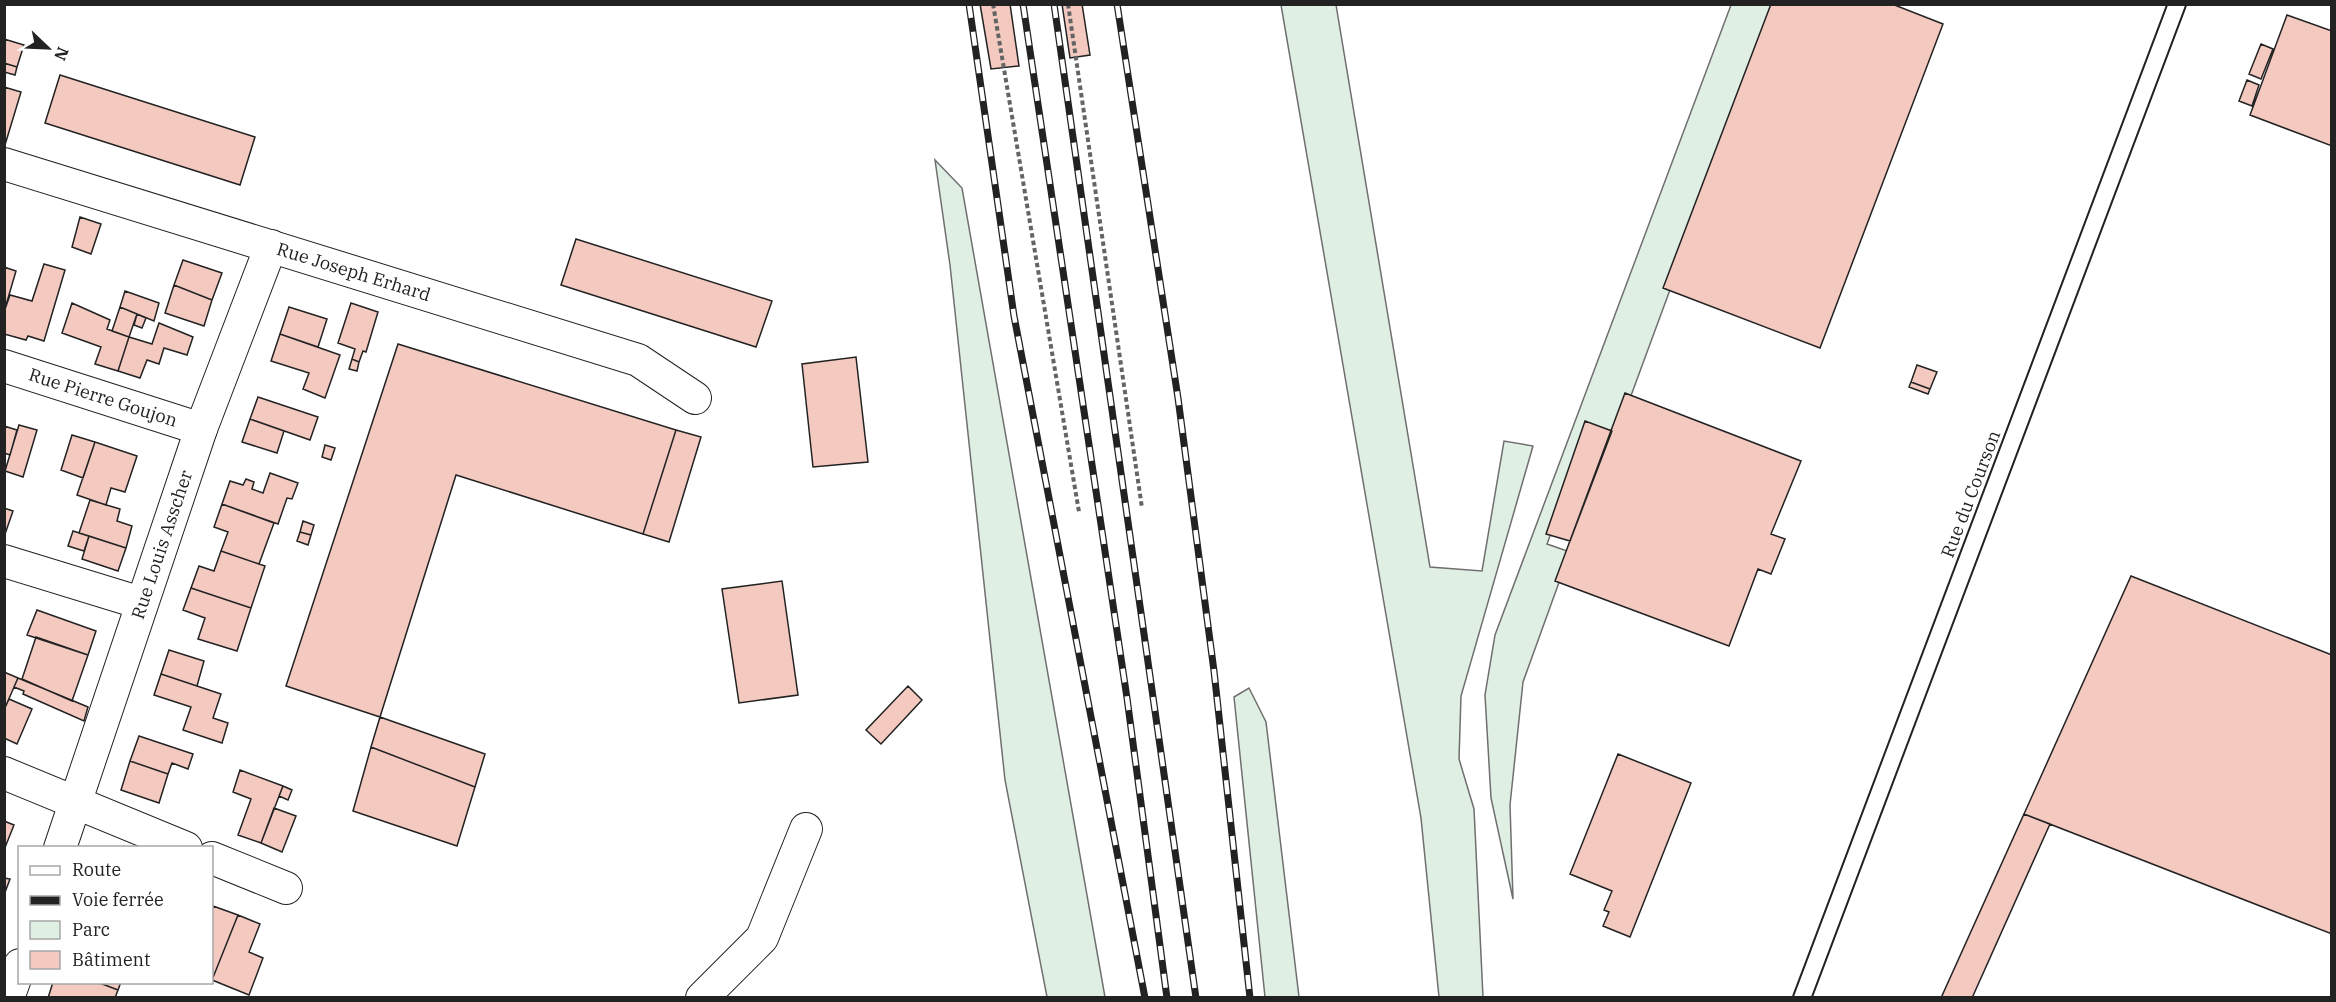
<svg xmlns="http://www.w3.org/2000/svg" width="2336" height="1002" viewBox="0 0 2336 1002" font-family="'IBM Plex Serif',serif">
	<style>
		.green { fill: #e0efe3; stroke: #6f6f6f; stroke-width: 1.5 }
		.building { fill: #f3c9c0; stroke: #222; stroke-width: 1.5 }
		.lines { fill: none; stroke-linecap: round; stroke-linejoin: round }
		.lane-casing { stroke: #222; stroke-width: 20 }
		.street-casing { stroke: #222; stroke-width: 34 }
		.path { stroke: #646464; stroke-width: 4; stroke-dasharray: 4.5 3; stroke-linecap: butt }
		.lane { stroke: #fff; stroke-width: 16 }
		.street { stroke: #fff; stroke-width: 32 }
		.rail-casing { stroke: #222; stroke-width: 7 }
		.rail { stroke: #fff; stroke-width: 4.5; stroke-dasharray: 14; stroke-linecap: butt }
		.labels { text-anchor: middle; stroke-width: 4.5; stroke-linejoin: round; paint-order: stroke }
		.street-label { font-size: 18px; fill: #222; stroke: #fff }
	</style>
	<rect width="100%" height="100%" fill="#fff"/>
	<!-- green -->
	<path class="green" d="M 1281,5 L 1336,5 L 1430,567 L 1482,571 L 1504,441 L 1533,446 L 1461,696 L 1459,759 L 1474,809 L 1483,997 L 1439,997 L 1421,818 Z
		M 1731,5 L 1775,5 L 1615,439 L 1590,429 L 1547,544 L 1570,552 L 1523,682 L 1510,805 L 1513,899 L 1491,798 L 1485,695 L 1495,635 Z
		M 935,160 L 962,188 L 1105,997 L 1047,997 L 1005,780 L 950,265 Z
		M 1249,688 L 1266,722 L 1299,997 L 1265,997 L 1234,697 Z"/>
	<!-- building -->
	<path class="building" d="M 980,4 L 1010,4 L 1019,66 L 991,69 Z
		M 1062,4 L 1082,4 L 1090,55 L 1070,58 Z
		M 1771,4 L 1892,4 L 1943,24 L 1820,348 L 1663,288 Z
		M 2287,15 L 2332,31 L 2332,146 L 2250,115 Z
		M 4,39 L 24,45 L 17,67 L 4,63 Z
		M 2261,44 L 2273,49 L 2261,79 L 2249,74 Z
		M 4,63 L 17,67 L 15,75 L 4,72 Z
		M 60,75 L 255,137 L 240,185 L 45,123 Z
		M 2247,80 L 2259,85 L 2252,106 L 2239,101 Z
		M 4,87 L 21,92 L 5,145 L 4,145 Z
		M 80,217 L 101,224 L 91,254 L 72,247 Z
		M 576,239 L 772,301 L 756,347 L 561,285 Z
		M 183,260 L 222,273 L 212,300 L 174,285 Z
		M 44,264 L 65,270 L 44,341 L 28,336 L 26,340 L 4,334 L 4,312 L 10,295 L 32,301 Z
		M 4,267 L 16,271 L 4,312 Z
		M 174,285 L 212,300 L 204,326 L 165,313 Z
		M 125,291 L 159,303 L 154,321 L 120,307 Z
		M 72,303 L 110,320 L 107,329 L 129,337 L 118,371 L 95,364 L 101,347 L 62,333 Z
		M 351,303 L 378,312 L 366,352 L 363,351 L 359,362 L 352,359 L 355,349 L 338,343 Z
		M 120,307 L 137,314 L 129,337 L 112,331 Z
		M 289,307 L 327,319 L 318,347 L 280,334 Z
		M 137,314 L 146,318 L 142,328 L 134,325 Z
		M 159,323 L 193,337 L 187,355 L 164,348 L 159,364 L 147,360 L 140,378 L 118,371 L 129,337 L 152,344 Z
		M 280,334 L 340,355 L 325,398 L 303,389 L 309,373 L 271,361 Z
		M 398,344 L 676,430 L 643,534 L 456,475 L 380,717 L 286,686 Z
		M 856,357 L 868,462 L 813,467 L 802,364 Z
		M 352,359 L 359,362 L 357,371 L 349,369 Z
		M 1917,365 L 1937,372 L 1930,389 L 1911,382 Z
		M 1911,382 L 1930,389 L 1928,394 L 1909,387 Z
		M 1625,393 L 1801,461 L 1771,534 L 1785,539 L 1771,574 L 1758,569 L 1729,646 L 1555,581 Z
		M 258,397 L 318,417 L 310,440 L 250,419 Z
		M 250,419 L 284,431 L 277,453 L 242,442 Z
		M 1585,421 L 1612,431 L 1570,541 L 1546,534 Z
		M 19,425 L 37,430 L 23,477 L 5,471 Z
		M 4,426 L 17,430 L 10,455 L 4,453 Z
		M 676,430 L 701,437 L 669,542 L 643,534 Z
		M 72,435 L 95,442 L 83,478 L 61,470 Z
		M 95,442 L 137,456 L 125,492 L 111,488 L 106,505 L 77,495 Z
		M 325,445 L 335,448 L 331,460 L 322,457 Z
		M 270,473 L 298,483 L 292,499 L 287,498 L 278,524 L 222,504 L 230,481 L 243,485 L 246,479 L 254,482 L 252,489 L 263,493 Z
		M 90,500 L 120,509 L 117,521 L 132,526 L 126,548 L 79,533 Z
		M 222,504 L 274,523 L 259,564 L 221,551 L 228,532 L 214,527 Z
		M 4,508 L 13,511 L 4,537 Z
		M 303,521 L 314,525 L 311,535 L 300,532 Z
		M 73,531 L 89,536 L 84,551 L 68,546 Z
		M 300,532 L 311,535 L 308,545 L 297,541 Z
		M 89,536 L 126,548 L 118,571 L 82,559 Z
		M 221,551 L 265,566 L 251,608 L 191,588 L 199,566 L 214,571 Z
		M 2131,576 L 2332,655 L 2332,934 L 2024,814 Z
		M 782,581 L 798,695 L 739,703 L 722,589 Z
		M 191,588 L 251,608 L 237,651 L 198,639 L 205,618 L 183,610 Z
		M 37,610 L 96,631 L 88,655 L 27,635 Z
		M 36,637 L 88,655 L 72,701 L 22,679 Z
		M 169,650 L 204,661 L 197,686 L 161,674 Z
		M 4,672 L 18,678 L 4,710 Z
		M 161,674 L 221,694 L 213,718 L 228,723 L 222,743 L 183,730 L 191,707 L 154,695 Z
		M 18,678 L 88,707 L 84,721 L 23,694 L 24,691 L 14,687 Z
		M 908,686 L 922,700 L 881,744 L 866,730 Z
		M 9,699 L 32,709 L 17,744 L 4,738 L 4,710 Z
		M 380,717 L 485,754 L 475,787 L 371,747 Z
		M 139,736 L 193,754 L 188,769 L 172,763 L 168,774 L 130,761 Z
		M 371,747 L 475,787 L 457,846 L 353,811 Z
		M 1618,754 L 1691,783 L 1630,937 L 1603,926 L 1609,912 L 1604,910 L 1612,891 L 1570,874 Z
		M 130,761 L 168,774 L 159,803 L 121,790 Z
		M 240,770 L 283,786 L 261,843 L 238,835 L 251,799 L 233,792 Z
		M 283,786 L 292,790 L 288,800 L 279,796 Z
		M 274,808 L 296,816 L 282,852 L 261,843 Z
		M 2024,814 L 2050,824 L 1972,998 L 1941,998 Z
		M 4,821 L 14,825 L 4,850 Z
		M 4,878 L 10,879 L 4,895 Z
		M 213,906 L 238,915 L 212,980 L 212,910 Z
		M 238,915 L 260,924 L 249,952 L 263,958 L 249,995 L 212,980 Z
		M 53,982 L 97,982 L 118,990 L 115,998 L 48,998 Z
		M 97,982 L 121,982 L 118,990 Z"/>
	<g class="lines">
		<!-- lane casing -->
		<g class="lane-casing">
			<path id="lane" d="M 1802,998 L 2177,4"/>
		</g>
		<!-- street casing -->
		<g class="street-casing">
			<g id="street">
				<path id="s1" d="M 4,164 L 638,360 L 695,398"/>
				<path id="s2" d="M 4,366 L 201,429"/>
				<path d="M 4,561 L 141,603"/>
				<path d="M 4,773 L 186,848"/>
				<path id="s3" d="M 60,848 L 201,429 L 271,246"/>
				<path d="M 212,858 L 286,888"/>
				<path d="M 8,998 L 20,965"/>
				<path d="M 702,998 L 762,938 L 806,829"/>
			</g>
		</g>
		<!-- path -->
		<path class="path" d="M 993,4 L 1079,512
			M 1068,4 L 1142,508"/>
		<!-- lane -->
		<use href="#lane" class="lane"/>
		<!-- street -->
		<use href="#street" class="street"/>
		<!-- rail casing -->
		<g class="rail-casing">
			<path id="rail" d="M 969,4 L 1014,316 L 1145,998
				M 1023,4 L 1127,698 L 1167,998
				M 1054,4 L 1196,998
				M 1117,4 L 1178,398 L 1214,671 L 1250,998"/>
		</g>
		<!-- rail -->
		<use href="#rail" class="rail"/>
	</g>
	<g class="labels">
		<!-- street labels -->
		<g class="street-label">
			<text dy="6" stroke="none"><textPath href="#s1" startOffset="366">Rue Joseph Erhard</textPath></text>
			<text dy="6" stroke="none"><textPath href="#s2" startOffset="104">Rue Pierre Goujon</textPath></text>
			<text transform="translate(1971 494) rotate(-69)" y="6">Rue du Courson</text>
			<text dy="6" stroke="none"><textPath href="#s3" startOffset="320">Rue Louis Asscher</textPath></text>
		</g>
	</g>
	<!-- border -->
	<rect width="2336" height="1002" fill="none" stroke="#222222" stroke-width="12"/>
	<!-- legend -->
	<rect x="18" y="846" width="195" height="138" fill="#ffffff" stroke="#a7a7a7" stroke-width="1.5"/>
	<rect x="30" y="866" width="30" height="9" fill="#ffffff" stroke="#a7a7a7" stroke-width="1.5"/>
	<text x="72" y="876" font-size="18" fill="#222222">Route</text>
	<rect x="30" y="896" width="30" height="9" fill="#222222" stroke="#a7a7a7" stroke-width="1.5"/>
	<text x="72" y="906" font-size="18" fill="#222222">Voie ferrée</text>
	<rect x="30" y="921" width="30" height="18" fill="#e0efe3" stroke="#a7a7a7" stroke-width="1.5"/>
	<text x="72" y="936" font-size="18" fill="#222222">Parc</text>
	<rect x="30" y="951" width="30" height="18" fill="#f3c9c0" stroke="#a7a7a7" stroke-width="1.5"/>
	<text x="72" y="966" font-size="18" fill="#222222">Bâtiment</text>
	<!-- north arrow -->
	<g transform="translate(48 48) rotate(113)" stroke="#ffffff" stroke-width="4.5" paint-order="stroke">
	<path d="M0-4.5L10 22L0 15L-10 22Z" fill="#222222"/>
	<text y="-9" font-size="16" font-weight="bold" text-anchor="middle" fill="#222222">N</text>
	</g>
</svg>
